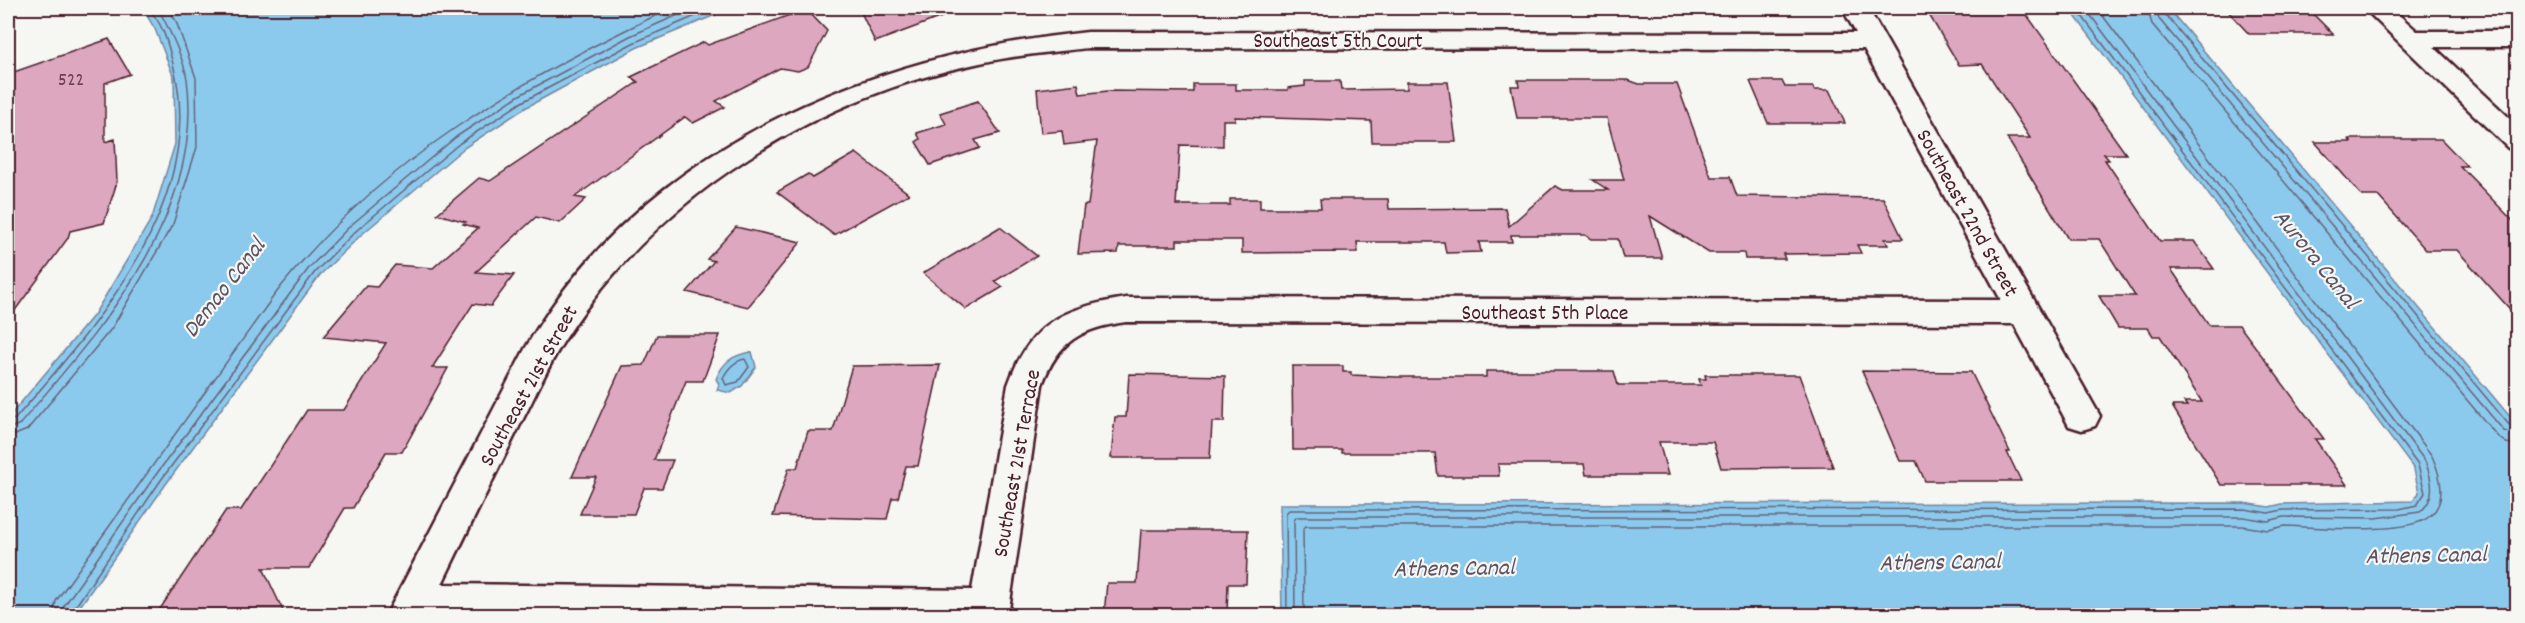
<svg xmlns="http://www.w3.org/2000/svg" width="2525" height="623" viewBox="0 0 2525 623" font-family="Dekko,sans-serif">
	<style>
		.water { fill: #8ccaed; stroke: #72869f; stroke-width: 1.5 }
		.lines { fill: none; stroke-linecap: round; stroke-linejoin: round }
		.shore { stroke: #646379; stroke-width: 1.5 }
		.building { fill: #dca7bf; stroke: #4a1f2b; stroke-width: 1.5 }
		.minor-casing { stroke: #4a1f2b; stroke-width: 5 }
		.minor { fill: #f6f6f2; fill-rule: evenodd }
		.labels { text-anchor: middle; stroke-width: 4.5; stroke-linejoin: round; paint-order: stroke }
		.number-label { font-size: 20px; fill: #6e4150 }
		.street-label { font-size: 22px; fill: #4a1f2b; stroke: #f6f6f2 }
		.water-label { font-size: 24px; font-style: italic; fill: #5e5265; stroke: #f6f6f2 }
	</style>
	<rect width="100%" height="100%" fill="#f6f6f2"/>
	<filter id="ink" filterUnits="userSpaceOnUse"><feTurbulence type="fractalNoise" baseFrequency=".0167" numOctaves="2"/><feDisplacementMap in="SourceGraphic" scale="12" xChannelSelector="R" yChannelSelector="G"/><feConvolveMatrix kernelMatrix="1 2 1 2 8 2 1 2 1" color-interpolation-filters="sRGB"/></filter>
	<g filter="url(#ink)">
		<!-- water -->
		<path class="water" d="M 131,8 L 732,8 L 636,48 L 525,108 L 464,148 L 361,235 L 320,275 L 166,484 L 74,615 L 8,615 L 8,418 L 94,315 L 152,218 L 175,144 L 174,78 L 155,29 L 146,14 Z
			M 2069,8 L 2168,8 L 2517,425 L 2517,615 L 1282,615 L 1280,504 L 2244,503 L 2269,507 L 2282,504 L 2413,501 L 2419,493 L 2414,469 Z
			M 752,352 L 756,367 L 742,386 L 731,393 L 717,390 L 719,384 L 716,379 C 723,362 732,355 752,352 Z"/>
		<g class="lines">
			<!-- shore -->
			<path class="shore" d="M 2147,8 L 2152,24 L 2498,437 L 2506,443 L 2518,445
				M 2156,8 L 2159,19 L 2504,431 L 2518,436
				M 2163,8 L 2165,14 L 2510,426 L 2518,429
				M 745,359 L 749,367 L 738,382 L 726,385 L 723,378 C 728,368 734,361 745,359 Z
				M 8,421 L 15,419 C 97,324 209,200 173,64 C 168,45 163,20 146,8
				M 8,429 L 20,424 C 101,328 205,215 187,79 C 184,58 168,27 158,8
				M 8,438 L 27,430 L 112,328 L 173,224 L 197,147 L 196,78 L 176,21 L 168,8
				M 53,616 L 56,601 L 273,297 C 373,165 524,76 672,8
				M 62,616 L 64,606 L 155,476 L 309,268 L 351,225 L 456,137 L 518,96 L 630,36 L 694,8
				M 69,616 L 161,480 L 315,272 L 357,230 L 460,143 L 522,102 L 633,43 L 714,8
				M 1287,616 L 1286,513 L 1289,510 L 2244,509 L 2268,513 L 2283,510 L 2399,509 L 2417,505 L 2425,493 L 2418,465 L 2076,8
				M 1295,616 L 1294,520 L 1297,517 L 2243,517 L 2268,521 L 2284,517 L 2376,518 L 2420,512 C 2437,498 2432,479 2425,461 L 2085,8
				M 1304,616 L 1303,529 L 1306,526 L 2242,526 L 2268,530 L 2285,526 C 2316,527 2408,536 2430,516 C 2448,501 2440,474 2432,456 L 2097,8"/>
		</g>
		<!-- building -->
		<path class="building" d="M 859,8 L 959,8 L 960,10 L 875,42 Z
			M 1940,8 L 2022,8 L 2126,154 L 2104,154 L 2109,160 L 2105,160 L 2160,241 L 2194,241 L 2214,269 L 2171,269 L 2209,325 L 2239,325 L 2324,439 L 2315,439 L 2347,485 L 2221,485 L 2172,406 L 2187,406 L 2184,402 L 2202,402 L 2160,336 L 2153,336 L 2148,328 L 2118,328 L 2099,296 L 2135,296 L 2099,239 L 2068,239 L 2007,138 L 2030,138 L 1982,64 L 1959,65 L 1928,13 L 1944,13 Z
			M 2225,8 L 2307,8 L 2333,34 L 2249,34 Z
			M 806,9 L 827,31 L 808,67 L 798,71 L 780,68 L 716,101 L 725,107 L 693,123 L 685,117 L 575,197 L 586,199 L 560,223 L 536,217 L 476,272 L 514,275 L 491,306 L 473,304 L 432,368 L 448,368 L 402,452 L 386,452 L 353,508 L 345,508 L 309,568 L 263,568 L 285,615 L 156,615 L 226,510 L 241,510 L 307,410 L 344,410 L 386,343 L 323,337 L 366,286 L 377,287 L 395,265 L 433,268 L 478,228 L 463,224 L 466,222 L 437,214 L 479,178 L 490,181 L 638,82 L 631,77 L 704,42 L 708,45 Z
			M 109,39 L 130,74 L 105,83 L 105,142 L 115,139 L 117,182 L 104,223 L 70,231 L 68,238 L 8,320 L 8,74 Z
			M 1518,80 L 1628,80 L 1639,84 L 1677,84 L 1711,177 L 1730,177 L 1737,196 L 1883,198 L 1903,239 L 1885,239 L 1888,245 L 1857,245 L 1861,253 L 1783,254 L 1785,259 L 1745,259 L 1744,253 L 1709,253 L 1650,216 L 1662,258 L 1623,258 L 1618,239 L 1591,239 L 1585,235 L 1511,235 L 1512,242 L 1479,242 L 1481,252 L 1446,253 L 1444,242 L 1357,242 L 1358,252 L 1242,253 L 1242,240 L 1177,240 L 1177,246 L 1119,246 L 1118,253 L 1078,254 L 1084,205 L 1088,205 L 1097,141 L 1064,145 L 1062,131 L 1041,133 L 1037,89 L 1078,84 L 1080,94 L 1108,91 L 1193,92 L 1193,84 L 1236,84 L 1236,90 L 1288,90 L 1288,88 L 1305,86 L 1305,81 L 1340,81 L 1341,90 L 1407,89 L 1407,82 L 1448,82 L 1456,142 L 1372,142 L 1371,121 L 1235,117 L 1235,120 L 1223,120 L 1223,146 L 1180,145 L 1176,205 L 1230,205 L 1230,199 L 1260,199 L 1260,208 L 1321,208 L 1320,199 L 1388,199 L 1389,209 L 1505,208 L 1509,226 L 1555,186 L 1563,190 L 1608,190 L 1593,180 L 1624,180 L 1607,118 L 1517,118 L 1511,86 L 1519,86 Z
			M 1750,81 L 1782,81 L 1785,87 L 1813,87 L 1814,90 L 1829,90 L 1845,123 L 1768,123 Z
			M 978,101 L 1000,133 L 975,140 L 980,148 L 930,165 L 916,142 L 920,139 L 917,133 L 946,124 L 940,113 Z
			M 2349,139 L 2441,139 L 2467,166 L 2460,166 L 2517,225 L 2517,317 L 2457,250 L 2426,250 L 2378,196 L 2362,196 L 2315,142 L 2351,142 Z
			M 856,153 L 909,194 L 834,235 L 777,192 L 808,174 L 813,178 Z
			M 736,227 L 801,242 L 748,307 L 687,292 L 714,261 L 707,259 Z
			M 1000,227 L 1037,256 L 995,281 L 1003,287 L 966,309 L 923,273 Z
			M 657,335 L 720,335 L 703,381 L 686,381 L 654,460 L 673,460 L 662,488 L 644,488 L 634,514 L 580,514 L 596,477 L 572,477 L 622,366 L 644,365 Z
			M 940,365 L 918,466 L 906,466 L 898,498 L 892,498 L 887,519 L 773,516 L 789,468 L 797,468 L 808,431 L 833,431 L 852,366 Z
			M 1292,366 L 1343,366 L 1343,372 L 1351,372 L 1351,375 L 1396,377 L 1486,377 L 1486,371 L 1614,371 L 1618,385 L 1701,385 L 1699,379 L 1706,379 L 1705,375 L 1799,375 L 1833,467 L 1721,468 L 1713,442 L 1659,442 L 1668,475 L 1586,475 L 1584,464 L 1498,464 L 1499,476 L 1438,476 L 1435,453 L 1342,453 L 1342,450 L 1293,450 Z
			M 1862,371 L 1971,372 L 2010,452 L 2007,452 L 2021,481 L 1925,481 L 1916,461 L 1900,461 Z
			M 1129,374 L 1225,376 L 1224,422 L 1212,422 L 1210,458 L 1111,458 L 1115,417 L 1126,417 Z
			M 1141,530 L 1248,530 L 1246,584 L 1228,584 L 1227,615 L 1104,615 L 1107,583 L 1137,583 Z"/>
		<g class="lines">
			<!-- minor casing -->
			<g class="minor-casing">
				<path id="minor" d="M 1842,8 L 1868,8 L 2100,416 L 2095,426 L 2082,430 L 2069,426 L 2014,324 L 1126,322 C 1081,328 1058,341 1042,385 L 1008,616 L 386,616 L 525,349 C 639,149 868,54 1088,32 L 1856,33 ZM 1088,48 L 1864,49 L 2001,300 L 1126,298 C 1063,308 1030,323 1008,385 L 972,590 L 442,584 C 468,530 495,475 522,421 C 537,392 550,361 569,333 C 661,193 817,97 980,63 C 1016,55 1052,52 1088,48 Z
					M 2364,8 L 2391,8 L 2417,31 L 2518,31 L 2518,47 L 2434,47 L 2518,126 L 2518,151 L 2508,148 Z"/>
			</g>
			<!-- minor -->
			<use href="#minor" class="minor"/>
		</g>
	</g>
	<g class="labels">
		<!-- number labels -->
		<g class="number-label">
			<text x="71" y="85">522</text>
		</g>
		<!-- street labels -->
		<g class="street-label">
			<text x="1338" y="47">Southeast 5th Court</text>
			<text transform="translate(1969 212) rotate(61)" y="8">Southeast 22nd Street</text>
			<text x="1545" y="319">Southeast 5th Place</text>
			<text transform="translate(527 385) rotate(-61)" y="8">Southeast 21st Street</text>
			<text transform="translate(1015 463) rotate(-80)" y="8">Southeast 21st Terrace</text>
		</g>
		<!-- water labels -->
		<g class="water-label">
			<text transform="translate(2317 258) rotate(51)" y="8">Aurora Canal</text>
			<text transform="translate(223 287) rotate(-52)" y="8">Demao Canal</text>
			<text transform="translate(2426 554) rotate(-1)" y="8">Athens Canal</text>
			<text transform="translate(1940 561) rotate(-1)" y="8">Athens Canal</text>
			<text transform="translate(1454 567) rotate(-1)" y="8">Athens Canal</text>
		</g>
	</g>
	<!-- margin -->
	<rect width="2525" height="623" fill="none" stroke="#f6f6f2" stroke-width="30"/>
	<rect x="15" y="15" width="2495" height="593" fill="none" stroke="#4a1f2b" stroke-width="2" filter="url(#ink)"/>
</svg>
